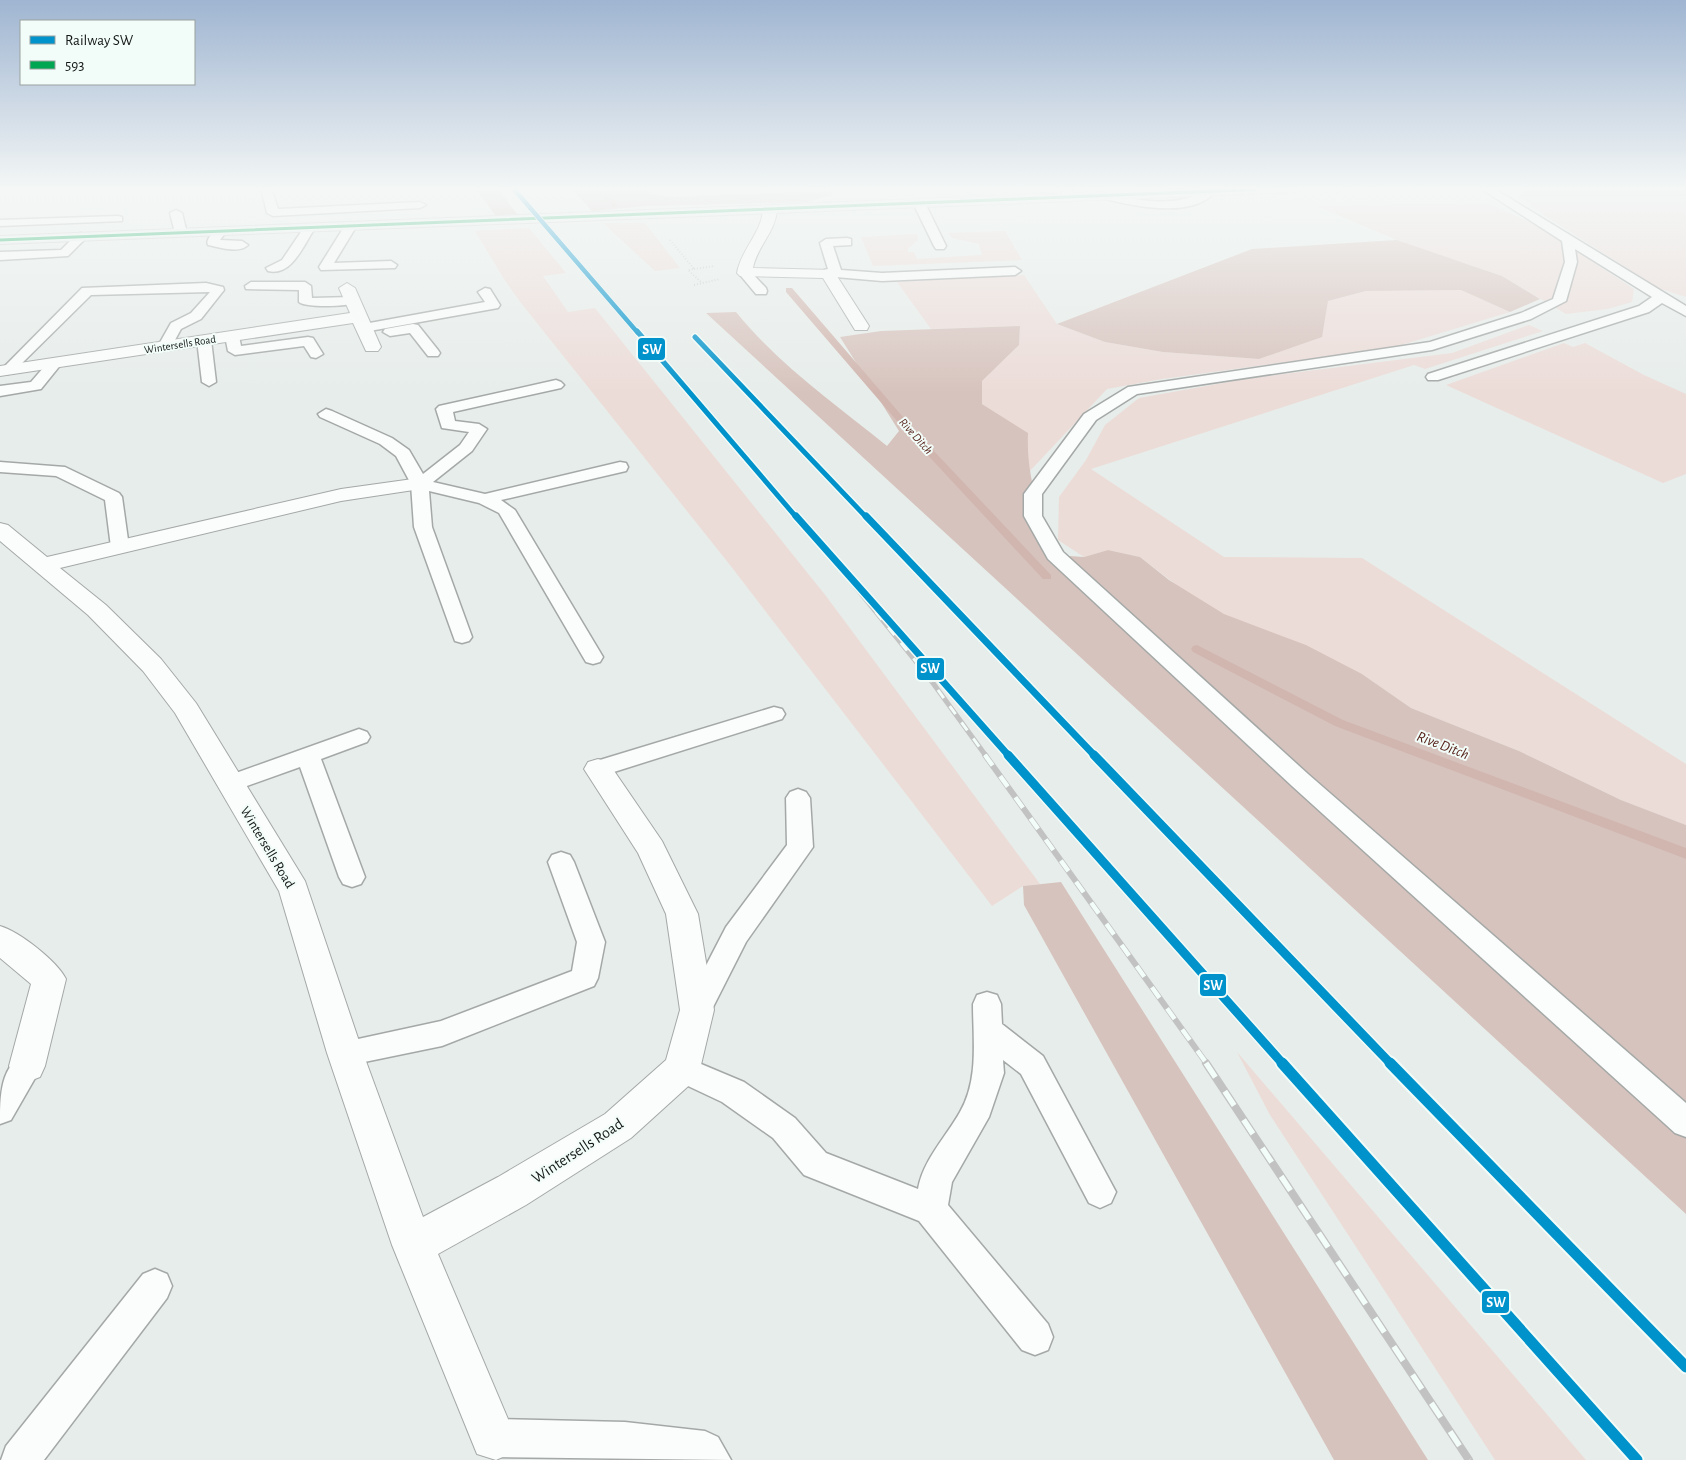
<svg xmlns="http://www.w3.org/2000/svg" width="1686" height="1460" viewBox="0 0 1686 1460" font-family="'Alegreya Sans',sans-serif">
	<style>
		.green { fill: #ecdcd8 }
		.forest { fill: #d7c3bd }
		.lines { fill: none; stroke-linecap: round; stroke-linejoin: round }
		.stream { fill: #d1b6af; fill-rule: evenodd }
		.lane-casing { stroke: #a4a9a7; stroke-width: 3 }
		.street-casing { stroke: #a4a9a7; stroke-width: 2 }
		.primary-casing { stroke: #c7cac9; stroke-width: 2 }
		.path { stroke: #cacccc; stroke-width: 2; stroke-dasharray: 1 2; stroke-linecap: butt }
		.lane { fill: #fbfcfc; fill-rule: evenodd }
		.street { fill: #fbfcfc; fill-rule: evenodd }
		.primary { fill: #e8f0ed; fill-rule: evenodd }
		.rail-far2-casing { stroke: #c1c2c1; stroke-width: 5 }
		.rail-far1-casing { stroke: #c1c2c1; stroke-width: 6 }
		.rail-casing { stroke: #c1c2c1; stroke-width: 8 }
		.rail-far2 { stroke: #f2fcf8; stroke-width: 3; stroke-dasharray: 10; stroke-linecap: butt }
		.rail-far1 { stroke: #f2fcf8; stroke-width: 4.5; stroke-dasharray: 13; stroke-linecap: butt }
		.rail { stroke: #f2fcf8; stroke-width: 5.5; stroke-dasharray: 17; stroke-linecap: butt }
		.bus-1-casing { stroke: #f2fcf8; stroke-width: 5 }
		.bus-1 { stroke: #00a651; stroke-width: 3 }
		.rail-1-far4-casing { stroke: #f2fcf8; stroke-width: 6 }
		.rail-1-far3-casing { stroke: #f2fcf8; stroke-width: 8 }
		.rail-1-far2-casing { stroke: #f2fcf8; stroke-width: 10 }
		.rail-1-far1-casing { stroke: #f2fcf8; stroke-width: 12 }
		.rail-1-casing { stroke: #f2fcf8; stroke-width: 15 }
		.rail-1-far4 { stroke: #0092cb; stroke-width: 4.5 }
		.rail-1-far3 { stroke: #0092cb; stroke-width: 5 }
		.rail-1-far2 { stroke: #0092cb; stroke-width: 7 }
		.rail-1-far1 { stroke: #0092cb; stroke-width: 9 }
		.rail-1 { stroke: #0092cb; stroke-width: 11 }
		.labels { text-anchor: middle; stroke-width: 4; stroke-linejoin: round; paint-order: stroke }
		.far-street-label { font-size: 11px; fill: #141816; stroke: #f2fcf8 }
		.far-water-label { font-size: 12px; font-style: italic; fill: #531e16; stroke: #f2fcf8 }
		.street-label { font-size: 14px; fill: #141816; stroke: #f2fcf8 }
		.water-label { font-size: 15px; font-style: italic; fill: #531e16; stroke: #f2fcf8 }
		.near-street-label { font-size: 16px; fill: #141816; stroke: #f2fcf8 }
		.line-badge { stroke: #f2fcf8; stroke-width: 2 }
		.badge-label { font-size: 14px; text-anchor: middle; font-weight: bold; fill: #fff }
	</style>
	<rect width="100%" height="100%" fill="#e7edea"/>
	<!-- green -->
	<path class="green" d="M 1520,196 L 1686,196 L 1686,297 L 1658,288 L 1533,208 Z
		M 1488,203 L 1538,226 L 1634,289 L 1632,302 L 1608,309 L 1566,314 L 1502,276 L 1397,240 L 1316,206 Z
		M 603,223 L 645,223 L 680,268 L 655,271 Z
		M 529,228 L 566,273 L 543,276 L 568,312 L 595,308 L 826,596 L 1040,884 L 1023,886 L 992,906 L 730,565 L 521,303 L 504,279 L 475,231 Z
		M 1005,231 L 1022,260 L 873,266 L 861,237 L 917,234 L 918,240 L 908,249 L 908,252 L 914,252 L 917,259 L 982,255 L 979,244 L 952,238 L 948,233 Z
		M 1024,275 L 1057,324 L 1105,342 L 1163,352 L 1259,359 L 1321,337 L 1328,301 L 1366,291 L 1461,290 L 1510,312 L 1395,347 L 1162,379 L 1107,389 L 1029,472 L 1027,457 L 1027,433 L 982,404 L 982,381 L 1019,345 L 1020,326 L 931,329 L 897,282 Z
		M 1529,325 L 1543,331 L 1425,369 L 1414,365 L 1091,469 L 1224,557 L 1362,558 L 1686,764 L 1686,825 L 1621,800 L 1519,751 L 1411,708 L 1362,674 L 1217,616 L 1140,557 L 1108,550 L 1084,557 L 1058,540 L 1059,497 L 1086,460 L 1105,425 L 1139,398 L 1245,379 L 1452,353 Z
		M 1564,343 L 1573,347 L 1585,343 L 1644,375 L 1686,394 L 1686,474 L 1663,483 L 1446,385 Z
		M 1237,1052 L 1586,1460 L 1495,1460 L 1270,1115 Z"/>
	<!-- forest -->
	<path class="forest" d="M 475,188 L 497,188 L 518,215 L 495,215 Z
		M 571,188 L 644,188 L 652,194 L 670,197 L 830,191 L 832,195 L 807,202 L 646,206 L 592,211 Z
		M 1529,188 L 1686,188 L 1686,196 L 1520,196 Z
		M 1397,240 L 1502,276 L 1540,299 L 1510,312 L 1461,290 L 1366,291 L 1328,301 L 1322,337 L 1259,359 L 1163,352 L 1105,342 L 1057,324 L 1252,249 Z
		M 736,312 C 778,364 835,404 887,446 L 899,431 L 840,337 L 881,331 L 1020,326 L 1019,345 L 982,381 L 982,404 L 1028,433 C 1026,477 1040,514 1055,555 L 1084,557 L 1108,550 L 1140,557 L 1169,580 L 1224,614 L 1306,645 L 1362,674 L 1411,708 L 1519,751 L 1621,800 L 1686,825 L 1686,1214 L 706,313 Z
		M 1061,882 L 1428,1460 L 1334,1460 L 1024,905 L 1023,886 Z"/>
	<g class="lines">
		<!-- stream -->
		<path class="stream" d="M 596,188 L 603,188 L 617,205 L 617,207 L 613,207 Z
			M 786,288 L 792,288 L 915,431 L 1051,575 L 1051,579 L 1043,579 L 909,435 L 786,292 Z
			M 1197,645 L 1343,720 L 1686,848 L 1686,859 L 1335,726 L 1193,652 L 1191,649 L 1193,646 Z"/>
		<!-- lane casing -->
		<g class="lane-casing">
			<path id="lane" d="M 261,188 L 271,188 L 278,209 L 420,202 L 426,205 L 420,208 L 273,216 L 267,213 Z
				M 1063,188 L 1073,188 L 1071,199 L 1063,199 Z
				M 1480,188 L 1493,188 L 1686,306 L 1686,316 L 1662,303 L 1649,312 L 1438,380 L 1428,380 L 1426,377 L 1428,374 L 1639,306 L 1652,297 L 1575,249 L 1577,262 L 1566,301 L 1531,319 L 1432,350 L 1137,394 L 1096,420 L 1042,494 L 1042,516 L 1063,552 L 1308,774 L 1686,1103 L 1686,1137 L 1675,1133 L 1292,786 L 1048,559 L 1024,516 L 1024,494 L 1084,414 L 1128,387 L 1430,342 L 1521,313 L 1553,299 L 1565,262 L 1562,241 Z
				M 1210,189 L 1215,192 C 1192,219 1132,206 1102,198 L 1101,196 L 1106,193 C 1131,199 1159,205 1184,199 C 1194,197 1201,191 1210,189 Z
				M 919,200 L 925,203 L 946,246 L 944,249 L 936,249 L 934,246 L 913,203 Z
				M 176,210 L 182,213 L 187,233 L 185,235 L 177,235 L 175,233 L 170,213 Z
				M 118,216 L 122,217 L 122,221 L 0,226 L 0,220 Z
				M 350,224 L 356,227 L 334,263 L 391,261 L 397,265 L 395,268 L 321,270 L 319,267 L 344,227 Z
				M 309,225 L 315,228 C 304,244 292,277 268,271 L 266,268 L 282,260 L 305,226 Z
				M 220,228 L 226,232 L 220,240 L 242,241 L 248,245 C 239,254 219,247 208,245 C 205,239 215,230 220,228 Z
				M 81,233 L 87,237 L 68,256 L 0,260 L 0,252 L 61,250 L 77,234 Z
				M 847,238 L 851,239 L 851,245 L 833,246 L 841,270 L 882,273 L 1015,267 L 1021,271 L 1015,275 L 882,281 L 824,276 L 822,273 L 824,270 L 828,269 L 820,243 L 826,239 Z
				M 745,269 L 749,270 L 766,288 L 767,291 L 766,294 L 756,294 L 741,276 L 739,273 L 741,270 Z
				M 251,282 L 305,282 L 311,286 L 312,298 L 352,297 L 359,301 C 353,307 305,308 299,302 L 299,290 L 246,289 L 245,286 Z
				M 206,283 L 223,287 L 224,290 L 201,319 L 181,329 L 170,349 L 165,350 L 158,346 L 171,323 L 191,313 L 210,292 L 91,295 L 12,373 L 7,374 L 0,371 L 82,288 Z
				M 485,288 L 490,289 L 500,305 L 498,308 L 364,332 L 357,328 L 364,324 L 485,302 L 478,292 Z
				M 413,324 L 418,325 L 438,350 L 440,353 L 438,356 L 428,356 L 410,333 L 390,336 L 383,332 L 385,329 Z
				M 232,332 L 239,336 L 241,346 L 308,337 L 313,338 L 323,354 L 316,358 L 311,357 L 304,346 L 235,355 L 228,351 L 225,336 Z
				M 204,336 L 211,340 L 216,382 L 209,386 L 202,382 L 197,340 Z
				M 55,359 L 62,363 L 41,389 L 0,396 L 0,386 L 31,382 L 50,360 Z
				M 556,380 L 561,382 L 564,385 L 561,388 L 453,412 L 455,421 L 479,424 L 487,429 L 472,451 L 433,482 L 485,494 L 620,462 L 626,463 L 628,467 L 626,471 L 501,500 L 515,510 L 603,657 L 600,662 L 593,664 L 586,662 L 583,657 L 499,513 L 479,503 L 429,491 L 432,527 L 472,637 L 469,641 L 462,643 L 455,641 L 414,527 L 411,484 L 396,456 L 380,444 L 320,417 L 318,414 L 326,409 L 332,411 L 392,438 L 409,450 L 423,474 L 460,445 L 469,432 L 442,428 L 436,409 L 439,406 Z
				M 0,462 L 65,467 L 119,493 L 122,497 L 129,547 L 127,551 L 113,551 L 111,547 L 105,500 L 56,476 L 0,472 Z
				M 774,707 L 782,709 L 785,714 L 782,719 L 598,777 L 590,775 L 586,769 L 590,763 Z
				M 359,729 L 367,732 L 370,737 L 367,742 L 321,759 L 365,877 L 361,884 L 352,887 L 343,884 L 339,877 L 300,767 L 230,792 L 222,790 L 218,784 L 222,778 Z
				M 798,789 L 806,792 L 810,798 L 813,847 L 746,942 L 707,1019 L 697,1022 L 687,1019 L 683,1010 L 726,927 L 787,845 L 786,798 L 790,792 Z
				M 561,852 L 570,855 L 574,862 L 605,942 L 598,978 L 594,986 L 442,1046 L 345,1066 L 335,1062 L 330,1053 L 335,1044 L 441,1021 L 572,971 L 577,942 L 548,862 L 552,855 Z
				M 987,992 L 997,995 L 1001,1004 L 1002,1024 L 1043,1056 L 1116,1192 L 1111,1203 L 1100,1208 L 1089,1203 L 1021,1074 L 1003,1060 L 1004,1073 L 989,1117 L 952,1182 L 948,1205 L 1048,1324 L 1053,1337 L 1048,1350 L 1035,1355 L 1022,1350 L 919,1221 L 804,1175 L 773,1138 L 722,1102 L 671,1078 L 667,1069 L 671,1060 L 682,1056 L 744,1082 L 795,1118 L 826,1153 L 918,1189 C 923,1160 946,1137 960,1112 C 979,1079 973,1040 973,1004 L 977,995 Z
				M 27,1053 L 38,1057 L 42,1066 L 11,1120 L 0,1124 C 0,1097 0,1064 27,1053 Z
				M 155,1269 L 167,1274 L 172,1286 L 167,1298 L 44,1460 L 1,1460 L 6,1446 L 143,1274 Z
				M 493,1419 L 625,1422 L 705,1431 L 718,1437 L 731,1460 L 493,1457 L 480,1451 L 474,1438 L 480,1425 Z"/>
		</g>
		<!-- street casing -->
		<g class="street-casing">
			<path id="street" d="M 770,205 L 777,209 C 776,232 757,246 753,268 L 833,270 L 869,326 L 867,330 L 855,330 L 823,278 L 740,276 L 737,273 C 741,249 762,233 763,209 Z
				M 347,283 L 355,288 L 381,347 L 378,351 L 366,351 L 353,323 L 0,376 L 0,366 L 350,313 L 339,288 Z
				M 420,478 L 427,480 L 430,484 L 427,488 L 341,501 L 60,568 L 106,605 L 161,659 L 196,703 L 305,881 L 363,1053 L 423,1217 L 498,1177 L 605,1114 L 666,1060 L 680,1010 L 666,914 L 638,853 L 584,769 L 588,762 L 598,759 L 608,762 L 662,841 L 698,914 L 714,1010 L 700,1069 L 695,1080 L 631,1138 L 526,1205 L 438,1254 L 516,1438 L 509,1454 L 496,1460 L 477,1454 L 392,1245 L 327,1053 L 279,891 L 175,713 L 143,671 L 88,615 L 0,541 L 0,523 L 8,525 L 47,557 L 341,489 Z
				M 0,926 C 20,932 57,961 66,979 L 45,1066 L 40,1077 L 27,1082 L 14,1077 L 9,1066 L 31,984 L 0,958 Z"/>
		</g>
		<!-- primary casing -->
		<g class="primary-casing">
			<path id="primary" d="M 1190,188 L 1304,188 L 1298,192 L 0,244 L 0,236 Z"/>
		</g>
		<!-- path -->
		<path class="path" d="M 1324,193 L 1421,189 L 1456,192
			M 670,240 L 694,269 L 688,270 L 702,283
			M 694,269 L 715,266
			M 694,285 L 720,279"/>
		<!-- lane -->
		<use href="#lane" class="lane"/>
		<!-- street -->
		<use href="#street" class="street"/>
		<!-- primary -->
		<use href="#primary" class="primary"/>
		<!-- rail-far2 casing -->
		<g class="rail-far2-casing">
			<path id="rail-far2" d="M 838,565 L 930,679 L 986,756"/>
		</g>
		<!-- rail-far1 casing -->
		<g class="rail-far1-casing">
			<path id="rail-far1" d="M 985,755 L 1207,1064"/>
		</g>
		<!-- rail casing -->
		<g class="rail-casing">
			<path id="rail" d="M 1206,1063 L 1469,1460
				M 1662,1343 L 1686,1366"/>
		</g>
		<!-- rail-far2 -->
		<use href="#rail-far2" class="rail-far2"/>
		<!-- rail-far1 -->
		<use href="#rail-far1" class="rail-far1"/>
		<!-- rail -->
		<use href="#rail" class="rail"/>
		<!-- bus-1 casing -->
		<g class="bus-1-casing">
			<path id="bus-1" d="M 0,240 L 1290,188"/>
		</g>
		<!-- bus-1 -->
		<use href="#bus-1" class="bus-1"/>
		<!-- rail-1-far4 casing -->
		<g class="rail-1-far4-casing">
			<path id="rail-1-far4" d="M 513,188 L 638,333"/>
		</g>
		<!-- rail-1-far3 casing -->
		<g class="rail-1-far3-casing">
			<path id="rail-1-far3" d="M 637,331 L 797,518
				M 695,337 L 867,518"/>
		</g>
		<!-- rail-1-far2 casing -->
		<g class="rail-1-far2-casing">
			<path id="rail-1-far2" d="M 796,516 L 1009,756
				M 866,516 L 1095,756"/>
		</g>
		<!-- rail-1-far1 casing -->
		<g class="rail-1-far1-casing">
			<path id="rail-1-far1" d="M 1008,755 L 1283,1064
				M 1094,755 L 1391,1064"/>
		</g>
		<!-- rail-1 casing -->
		<g class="rail-1-casing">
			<path id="rail-1" d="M 1282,1063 L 1637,1460
				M 1390,1063 L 1686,1367"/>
		</g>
		<!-- rail-1-far4 -->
		<use href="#rail-1-far4" class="rail-1-far4"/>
		<!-- rail-1-far3 -->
		<use href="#rail-1-far3" class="rail-1-far3"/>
		<!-- rail-1-far2 -->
		<use href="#rail-1-far2" class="rail-1-far2"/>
		<!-- rail-1-far1 -->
		<use href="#rail-1-far1" class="rail-1-far1"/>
		<!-- rail-1 -->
		<use href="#rail-1" class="rail-1"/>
	</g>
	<!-- sky -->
	<linearGradient id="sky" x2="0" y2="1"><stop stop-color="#9fb5d1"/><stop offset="0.48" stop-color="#f4f7f6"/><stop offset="1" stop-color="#f4f7f6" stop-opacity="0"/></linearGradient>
	<rect width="1686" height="393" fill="url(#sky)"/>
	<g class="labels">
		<!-- far-street labels -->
		<g class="far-street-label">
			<text transform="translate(180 344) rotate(-9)" y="4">Wintersells Road</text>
		</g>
		<!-- far-water labels -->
		<g class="far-water-label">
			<text transform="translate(916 436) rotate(48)" y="4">Rive Ditch</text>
		</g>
		<!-- street labels -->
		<g class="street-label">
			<text transform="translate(268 847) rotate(59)" y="5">Wintersells Road</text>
		</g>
		<!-- water labels -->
		<g class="water-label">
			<text transform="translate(1443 745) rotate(21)" y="5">Rive Ditch</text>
		</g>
		<!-- near-street labels -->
		<g class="near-street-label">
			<text transform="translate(577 1150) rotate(-33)" y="6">Wintersells Road</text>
		</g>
	</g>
	<g class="line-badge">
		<rect x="637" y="337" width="29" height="24" rx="5" fill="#0092cb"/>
		<rect x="916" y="657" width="29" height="24" rx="5" fill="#0092cb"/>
		<rect x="1199" y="973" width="28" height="24" rx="5" fill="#0092cb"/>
		<rect x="1481" y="1290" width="29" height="24" rx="5" fill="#0092cb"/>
	</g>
	<g class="badge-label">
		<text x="652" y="354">SW</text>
		<text x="930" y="673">SW</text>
		<text x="1213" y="990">SW</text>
		<text x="1496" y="1307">SW</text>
	</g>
	<!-- legend -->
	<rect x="20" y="20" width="175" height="65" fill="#f2fcf8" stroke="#99a19e"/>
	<rect x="30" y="36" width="25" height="8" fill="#0092cb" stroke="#99a19e"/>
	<text x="65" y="45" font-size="15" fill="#141816">Railway SW</text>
	<rect x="30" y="61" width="25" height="8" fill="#00a651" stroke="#99a19e"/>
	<text x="65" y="70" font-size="15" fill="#141816">593</text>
</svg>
